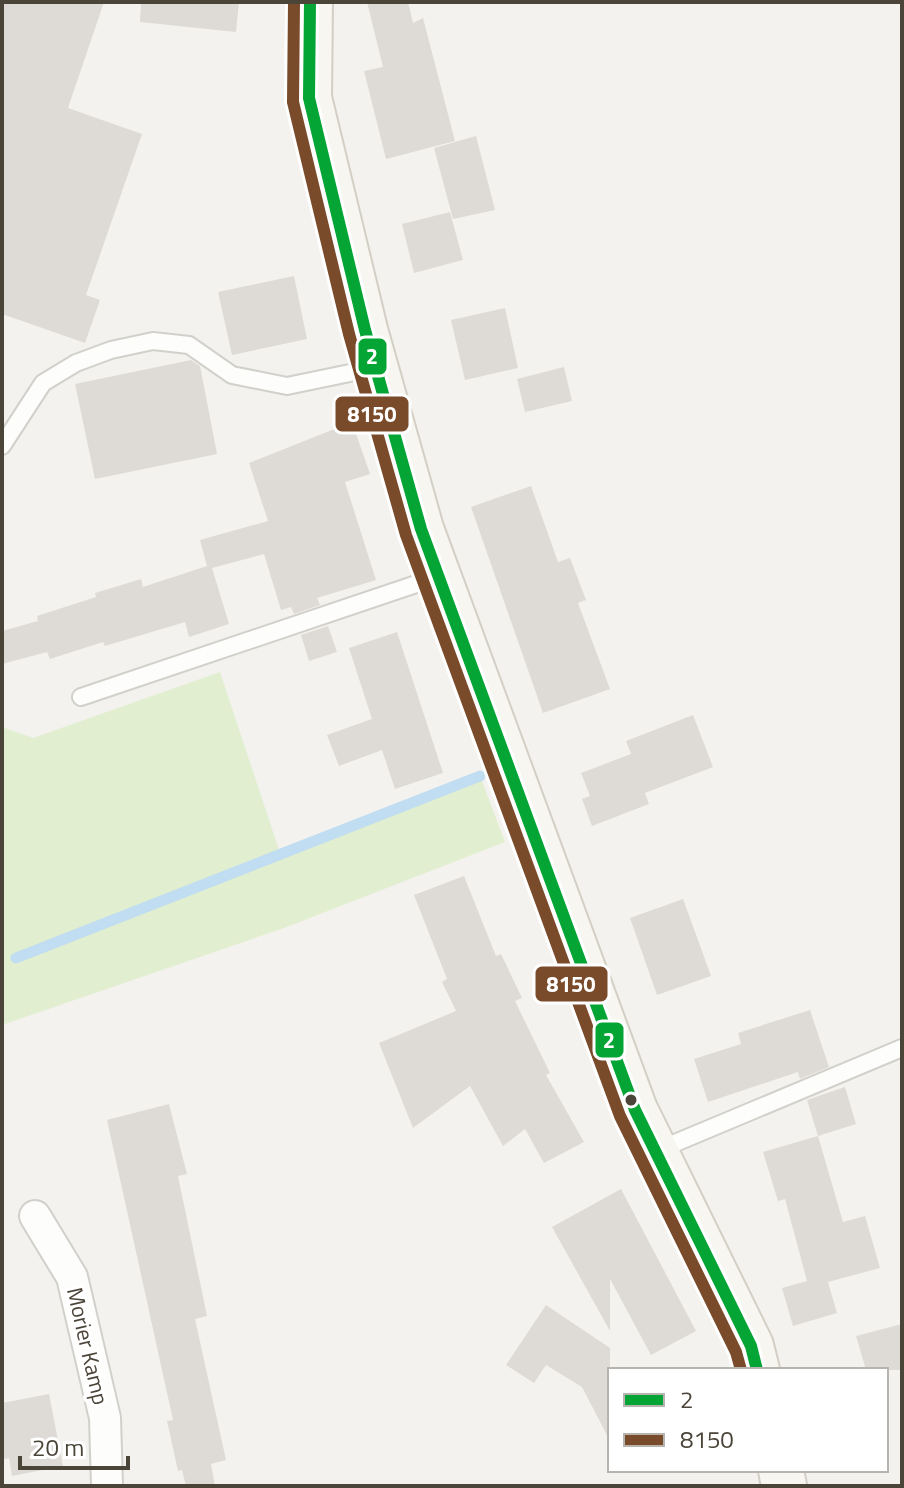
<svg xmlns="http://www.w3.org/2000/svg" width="904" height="1488" viewBox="0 0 904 1488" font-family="'Titillium Web',sans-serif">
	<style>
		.green { fill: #e1eecf }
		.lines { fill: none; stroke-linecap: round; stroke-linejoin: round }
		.stream { stroke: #c0ddf1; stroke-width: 11 }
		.building { fill: #dedbd6 }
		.service-casing { stroke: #d2d0cb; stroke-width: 20 }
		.minor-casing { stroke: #d2d0cb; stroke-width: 34 }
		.secondary-casing { stroke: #d3cfc5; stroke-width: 48 }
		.service { stroke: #fdfdfc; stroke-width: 16 }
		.minor { stroke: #fdfdfc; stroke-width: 30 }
		.secondary { stroke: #f7f6f1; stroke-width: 44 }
		.bus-1-casing { stroke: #fff; stroke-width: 18 }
		.bus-2-casing { stroke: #fff; stroke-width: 18 }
		.bus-1 { stroke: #04a535; stroke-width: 12 }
		.bus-2 { stroke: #7a4b2a; stroke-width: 12 }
		.bus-dot { fill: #4b4439; stroke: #fff; stroke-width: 3 }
		.labels { text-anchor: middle; stroke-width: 7; stroke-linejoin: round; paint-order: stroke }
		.street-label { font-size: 22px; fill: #4b4439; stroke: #fff }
		.line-badge { stroke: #fff; stroke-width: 3 }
		.badge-label { font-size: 22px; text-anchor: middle; font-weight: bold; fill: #fff }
	</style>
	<rect width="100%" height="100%" fill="#f4f2ee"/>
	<!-- green -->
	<path class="green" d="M 220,672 L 279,850 L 480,776 L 505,842 L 284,928 L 2,1025 L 2,727 L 33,738 Z"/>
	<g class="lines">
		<!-- stream -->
		<path class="stream" d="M 16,958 L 480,776"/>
	</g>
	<!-- building -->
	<path class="building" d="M 2,2 L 104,2 L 68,108 L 142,134 L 86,295 L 100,300 L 85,343 L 2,314 Z
		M 141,2 L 239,2 L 236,32 L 140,22 Z
		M 367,2 L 408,2 L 413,23 L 423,18 L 455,141 L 386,159 L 364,71 L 383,67 Z
		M 476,136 L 495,210 L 453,219 L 434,148 Z
		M 450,212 L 463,260 L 414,273 L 402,224 Z
		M 294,276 L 307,339 L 232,355 L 218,292 Z
		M 505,308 L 518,368 L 465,380 L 451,320 Z
		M 191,360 L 200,366 L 217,454 L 95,479 L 75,384 Z
		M 564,367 L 572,401 L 525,412 L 517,379 Z
		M 352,422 L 370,474 L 345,482 L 376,580 L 317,598 L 320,605 L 294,614 L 291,607 L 281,610 L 264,554 L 212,568 L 229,624 L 189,637 L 185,622 L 105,646 L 103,642 L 50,659 L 47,652 L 2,664 L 2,631 L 38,621 L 37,616 L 96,597 L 95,593 L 141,579 L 143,587 L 207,566 L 200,540 L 268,521 L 249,463 Z
		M 531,486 L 558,562 L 570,558 L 586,600 L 578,603 L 610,689 L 543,713 L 471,507 Z
		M 328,626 L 337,652 L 309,661 L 301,635 Z
		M 397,632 L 443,773 L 395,789 L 382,750 L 339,766 L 327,735 L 372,719 L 349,648 Z
		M 693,715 L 713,767 L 645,793 L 649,804 L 592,826 L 582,799 L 590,796 L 581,773 L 631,754 L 626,741 Z
		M 464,876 L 496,956 L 501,954 L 522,998 L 515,1001 L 550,1073 L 546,1075 L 584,1142 L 544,1163 L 525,1129 L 503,1146 L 470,1086 L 413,1128 L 379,1043 L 456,1011 L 442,982 L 447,979 L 414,895 Z
		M 683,899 L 711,976 L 657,995 L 630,918 Z
		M 810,1010 L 829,1067 L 800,1079 L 798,1072 L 708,1102 L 694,1059 L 741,1044 L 738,1033 Z
		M 845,1087 L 856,1124 L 818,1136 L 807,1100 Z
		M 169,1104 L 187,1174 L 178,1176 L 207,1316 L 195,1319 L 226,1460 L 211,1464 L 215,1486 L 186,1486 L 182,1470 L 178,1471 L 167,1421 L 173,1420 L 107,1120 Z
		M 818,1136 L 843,1222 L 865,1216 L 880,1268 L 828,1282 L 837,1313 L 793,1326 L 782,1288 L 807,1281 L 785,1199 L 778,1201 L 763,1152 Z
		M 621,1189 L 696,1331 L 651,1355 L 610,1279 L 610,1331 L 552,1227 Z
		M 546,1305 L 610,1348 L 610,1441 L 582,1387 L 546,1365 L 534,1383 L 506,1365 Z
		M 902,1324 L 902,1370 L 866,1370 L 856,1336 Z
		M 49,1394 L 63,1466 L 12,1476 L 9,1458 L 2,1460 L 2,1403 Z"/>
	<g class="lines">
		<!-- service casing -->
		<g class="service-casing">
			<path id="service" d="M 2,446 L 43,383 L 76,363 L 111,350 L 153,341 L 189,345 L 232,375 L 287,386 L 374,368
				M 81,697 L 437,577
				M 656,1151 L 902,1048"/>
		</g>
		<!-- minor casing -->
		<g class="minor-casing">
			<path id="minor" d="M 35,1216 L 72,1277 L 105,1418 L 107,1486"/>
		</g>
		<!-- secondary casing -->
		<g class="secondary-casing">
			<path id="secondary" d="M 310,2 L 309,98 L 365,330 L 421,529 L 635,1110 L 751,1346 L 757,1370
				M 781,1470 L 784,1486"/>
		</g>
		<!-- service -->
		<use href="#service" class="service"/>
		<!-- minor -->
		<use href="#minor" class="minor"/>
		<!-- secondary -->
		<use href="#secondary" class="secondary"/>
		<!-- bus-1 casing -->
		<g class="bus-1-casing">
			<path id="bus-1" d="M 310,2 L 309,98 L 365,330 L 421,529 L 635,1110 L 751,1346 L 757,1370"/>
		</g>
		<!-- bus-2 casing -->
		<g class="bus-2-casing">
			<path id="bus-2" d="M 294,2 L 293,102 L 349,334 L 406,535 L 620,1116 L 736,1352 L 741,1370"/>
		</g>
		<!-- bus-1 -->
		<use href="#bus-1" class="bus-1"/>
		<!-- bus-2 -->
		<use href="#bus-2" class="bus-2"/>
	</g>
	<!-- markers -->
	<circle class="bus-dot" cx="631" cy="1100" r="7"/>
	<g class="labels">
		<!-- street labels -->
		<g class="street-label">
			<text transform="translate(88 1346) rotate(77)" y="8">Morier Kamp</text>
		</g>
	</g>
	<g class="line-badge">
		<rect x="357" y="337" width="31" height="39" rx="8" fill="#04a535"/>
		<rect x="334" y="395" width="76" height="38" rx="8" fill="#7a4b2a"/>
		<rect x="534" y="965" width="75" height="38" rx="8" fill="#7a4b2a"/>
		<rect x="594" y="1021" width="31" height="38" rx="8" fill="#04a535"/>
	</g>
	<g class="badge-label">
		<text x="372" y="364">2</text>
		<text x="372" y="422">8150</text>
		<text x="571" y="992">8150</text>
		<text x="609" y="1048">2</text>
	</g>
	<!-- border -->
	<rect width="904" height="1488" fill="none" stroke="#4b4439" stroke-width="8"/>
	<!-- legend -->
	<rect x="608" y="1368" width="280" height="104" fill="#ffffff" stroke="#b7b4b0" stroke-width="2"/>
	<rect x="624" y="1394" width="40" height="12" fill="#04a535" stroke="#b7b4b0" stroke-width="2"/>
	<text x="680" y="1408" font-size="24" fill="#4b4439">2</text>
	<rect x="624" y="1434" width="40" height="12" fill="#7a4b2a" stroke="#b7b4b0" stroke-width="2"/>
	<text x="680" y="1448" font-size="24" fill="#4b4439">8150</text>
	<!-- scale -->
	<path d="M20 1456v12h108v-12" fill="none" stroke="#4b4439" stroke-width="4"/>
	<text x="32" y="1456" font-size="24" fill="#4b4439" stroke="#ffffff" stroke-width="6" paint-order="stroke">20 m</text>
</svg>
